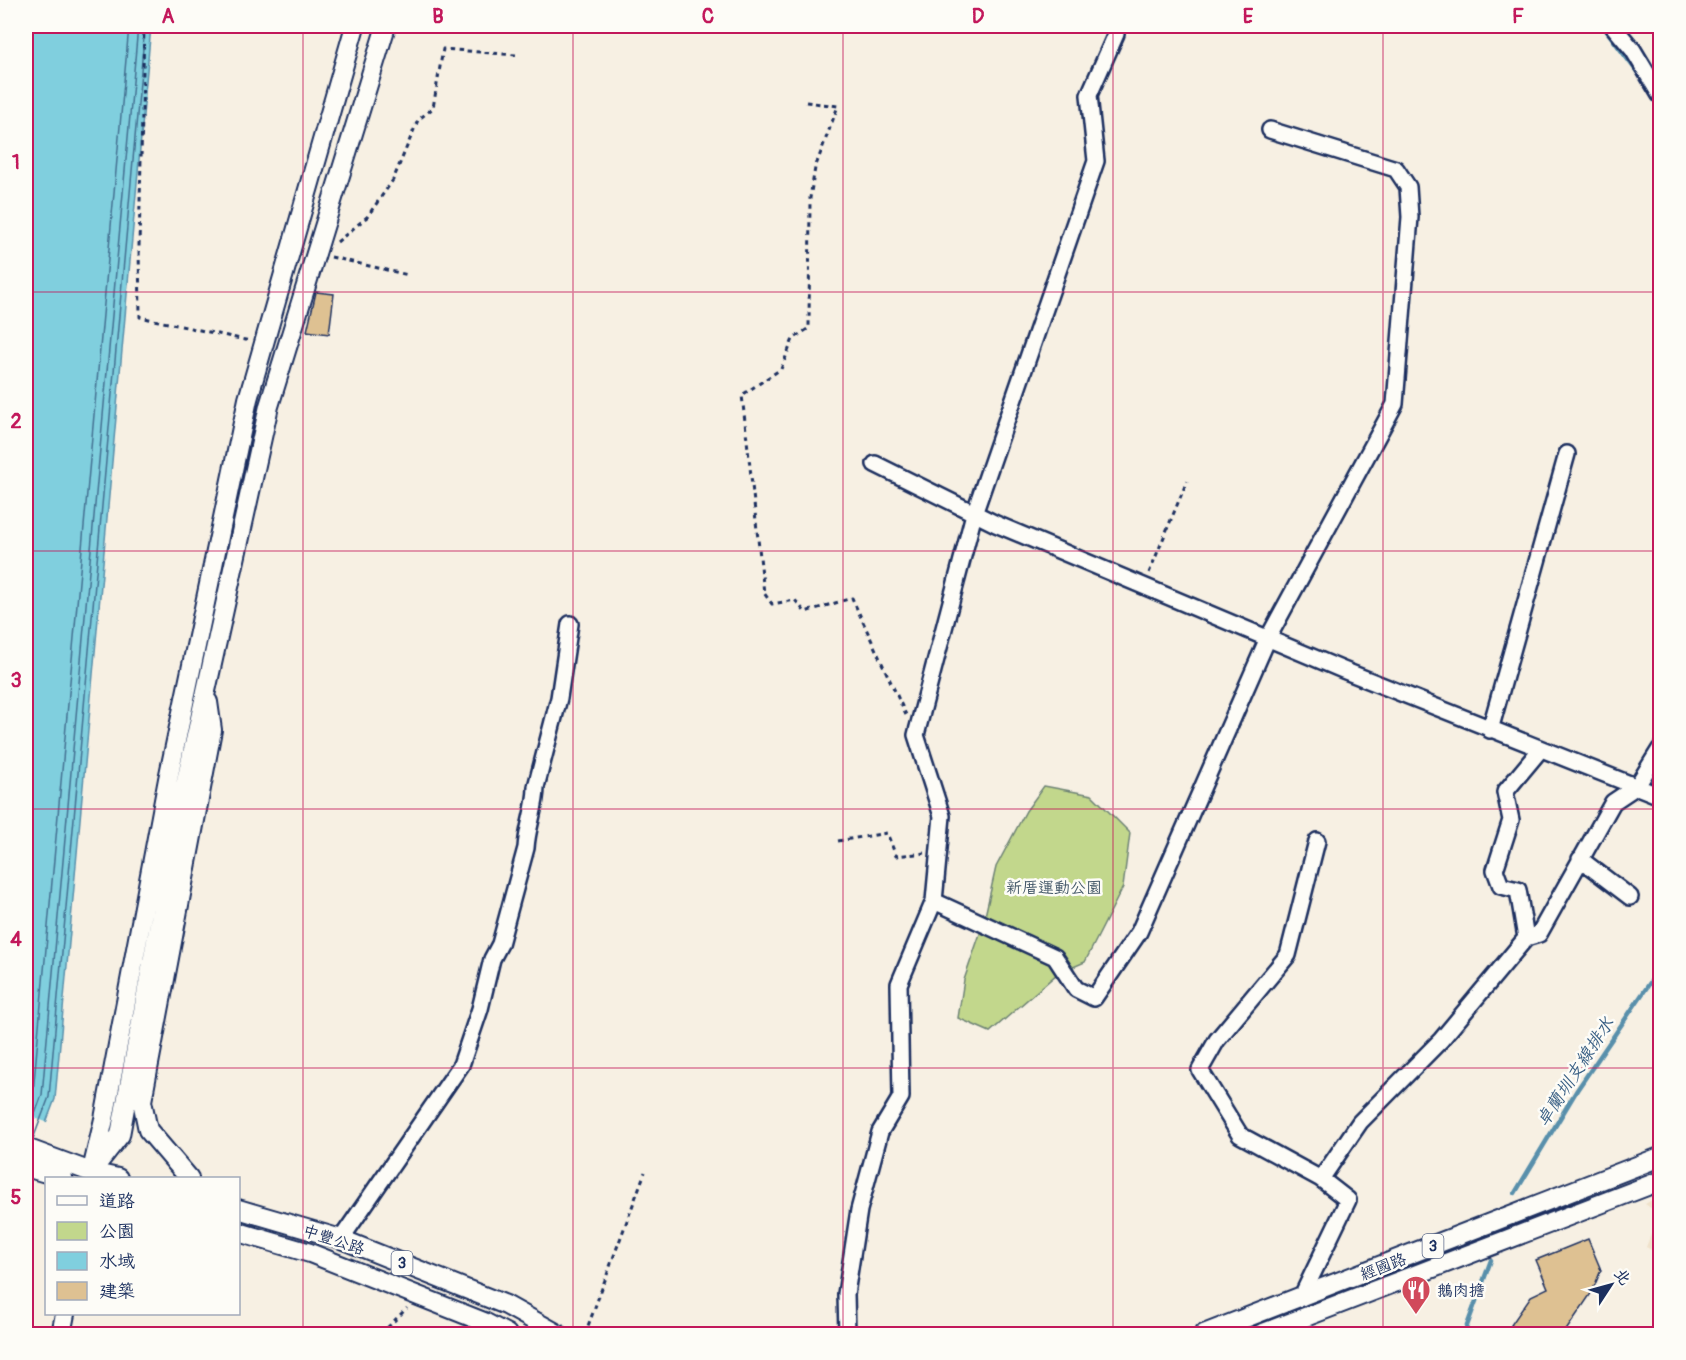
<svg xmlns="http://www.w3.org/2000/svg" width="1686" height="1360" viewBox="0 0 1686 1360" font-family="Pangolin,'LXGW WenKai TC',sans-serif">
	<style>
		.built { fill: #f0e2cb }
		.green { fill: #c2d78c; stroke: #6e8375; stroke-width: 1.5 }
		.water { fill: #80cfde; stroke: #588fab; stroke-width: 1.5 }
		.pier { fill: #f7f0e3 }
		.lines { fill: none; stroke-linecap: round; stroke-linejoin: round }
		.shore { stroke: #436f91; stroke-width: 1.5 }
		.stream { stroke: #588fab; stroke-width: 4.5 }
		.building { fill: #dec192; stroke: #1b2f5e; stroke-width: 1.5 }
		.minor-casing { stroke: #1b2f5e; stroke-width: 20 }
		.major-casing { stroke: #1b2f5e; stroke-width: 22 }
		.path { stroke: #1b2f5e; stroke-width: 3; stroke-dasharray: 4.5 4.5; stroke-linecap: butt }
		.minor { stroke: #fdfcf7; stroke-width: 15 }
		.major { stroke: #fdfcf7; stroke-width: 18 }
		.grid { fill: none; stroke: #c2185b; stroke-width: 1.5; stroke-opacity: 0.55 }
		.labels { text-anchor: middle; stroke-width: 5; stroke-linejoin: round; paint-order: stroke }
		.shield { fill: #fdfcf7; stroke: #5f6c8c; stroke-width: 1.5 }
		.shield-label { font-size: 15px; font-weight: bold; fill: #1b2f5e }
		.park-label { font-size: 16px; fill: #45596a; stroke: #fdfcf7 }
		.street-label { font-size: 16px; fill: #1b2f5e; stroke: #fdfcf7 }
		.poi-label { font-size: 16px; fill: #1b2f5e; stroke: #fdfcf7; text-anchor: start }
		.water-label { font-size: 18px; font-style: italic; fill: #395f84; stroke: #fdfcf7 }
		.neatline { fill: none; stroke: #c2185b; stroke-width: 2 }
		.grid-label { font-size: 20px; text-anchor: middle; font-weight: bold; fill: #c2185b }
	</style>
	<rect width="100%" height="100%" fill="#f7f0e3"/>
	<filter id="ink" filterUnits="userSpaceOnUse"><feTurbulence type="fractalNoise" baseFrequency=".0167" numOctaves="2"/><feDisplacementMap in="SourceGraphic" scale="12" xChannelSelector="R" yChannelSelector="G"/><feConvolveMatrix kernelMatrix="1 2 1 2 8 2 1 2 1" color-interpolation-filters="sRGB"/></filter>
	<g filter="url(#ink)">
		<!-- built -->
		<path class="built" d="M 1660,1195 L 1660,1255 L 1646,1247 L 1659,1214 L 1645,1204 Z"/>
		<!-- green -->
		<path class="green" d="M 1044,786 L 1092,795 L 1130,833 L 1123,887 L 1085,962 L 1057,974 L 990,1032 L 958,1018 L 964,980 L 983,925 L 996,867 L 1026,811 Z"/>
		<!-- water -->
		<path class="water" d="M 26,26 L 151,26 L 55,1099 L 26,1175 Z"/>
		<!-- pier -->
		<path class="pier" d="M 26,1115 L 49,1123 L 32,1166 L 26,1163 Z"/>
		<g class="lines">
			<!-- shore -->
			<path class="shore" d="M 26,1113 L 33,1093 L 129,26
				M 26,1138 L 42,1095 L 138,26
				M 33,1139 L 49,1097 L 145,26"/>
			<!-- stream -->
			<path class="stream" d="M 1603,26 L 1640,76
				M 1515,1193 L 1577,1090 L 1660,968
				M 1464,1334 L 1491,1260"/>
		</g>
		<!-- building -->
		<path class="building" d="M 316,292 L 334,294 L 329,334 L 307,331 Z
			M 1588,1239 L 1601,1270 L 1592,1292 L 1563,1335 L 1526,1335 L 1511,1325 L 1531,1296 L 1548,1288 L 1536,1260 Z"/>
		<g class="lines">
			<!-- minor casing -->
			<g class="minor-casing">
				<path id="minor" d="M 1613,26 L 1633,50 L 1660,95
					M 875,464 L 996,524 L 1343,670 L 1660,796
					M 1490,730 L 1567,454
					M 1580,859 L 1630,897
					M 934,901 L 1055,957 L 1076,989 L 1094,998 L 1139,932 L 1268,638 L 1395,404 L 1410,217 L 1408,187 L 1396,169 L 1270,130
					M 1526,938 L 1539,934 L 1613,802 L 1637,786 L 1660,749
					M 1321,1179 L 1360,1122 L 1441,1040 L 1526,938 L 1518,890 L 1501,886 L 1495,870 L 1511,820 L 1505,792 L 1540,750
					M 341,1239 L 461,1065 L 480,1009 L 492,959 L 500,944 L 526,848 C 527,827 536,808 536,787 L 559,698 L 570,624
					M 1301,1298 L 1348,1200 L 1321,1179 L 1240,1135 L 1200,1070 L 1217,1040 L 1288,955 L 1317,841
					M 847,1334 L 846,1294 L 859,1210 L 880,1132 L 901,1097 L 899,984 L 934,901 L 942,816 L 916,735 L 974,514 L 1096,161 L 1089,95 L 1116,34 L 1116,26"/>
			</g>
			<!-- major casing -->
			<g class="major-casing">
				<path id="major" d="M 26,1148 L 91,1172 L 118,1178
					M 93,1166 L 104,1119 L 168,779 L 248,399 L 355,26
					M 26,1167 L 63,1178
					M 91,1172 L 120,1135 L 183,795 L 269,406 L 386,26
					M 189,1178 L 148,1130 L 142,1101 L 212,730 L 208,702
					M 238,1209 L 341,1239 L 506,1305 L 558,1334
					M 238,1232 L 310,1253 L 484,1322 L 507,1334
					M 61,1334 L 65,1314
					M 1204,1334 L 1660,1157
					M 1261,1334 L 1660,1181"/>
			</g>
			<!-- path -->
			<path class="path" d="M 144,26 L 139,246 L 140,317 L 250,341
				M 806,102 L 838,106 L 815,168 L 810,198 L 809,328 L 793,339 L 781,369 L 742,395 L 764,593 L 772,604 L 795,600 L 805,612 L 852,598 L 906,715
				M 337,242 L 367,217 L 393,180 L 418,120 L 433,108 L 443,49 L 516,55
				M 331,257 L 408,275
				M 1149,573 L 1187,481
				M 838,841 L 887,833 L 896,856 L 925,853
				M 381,1334 L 407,1308
				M 585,1334 L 645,1172"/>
			<!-- minor -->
			<use href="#minor" class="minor"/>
			<!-- major -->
			<use href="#major" class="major"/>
		</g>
	</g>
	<!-- grid -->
	<path class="grid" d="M 303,26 L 303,1334M 573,26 L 573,1334M 843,26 L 843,1334M 1113,26 L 1113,1334M 1383,26 L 1383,1334M 26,292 L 1660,292M 26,551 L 1660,551M 26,809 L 1660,809M 26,1068 L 1660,1068"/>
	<!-- icons -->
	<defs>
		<g id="restaurant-pin" transform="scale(1.5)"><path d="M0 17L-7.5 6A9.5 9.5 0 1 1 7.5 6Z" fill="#d1495b" stroke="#fdfcf7"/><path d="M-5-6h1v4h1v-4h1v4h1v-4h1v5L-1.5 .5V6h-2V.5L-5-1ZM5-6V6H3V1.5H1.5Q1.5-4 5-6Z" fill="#fff"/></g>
	</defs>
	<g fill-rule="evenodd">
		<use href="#restaurant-pin" x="1416" y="1290"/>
	</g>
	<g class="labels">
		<!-- shield labels -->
		<g class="shield">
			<rect x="1422.5" y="1234" width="21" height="24" rx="4.5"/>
			<rect x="391.5" y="1251" width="21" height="24" rx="4.5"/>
		</g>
		<g class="shield-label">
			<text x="1433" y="1251">3</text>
			<text x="402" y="1268">3</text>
		</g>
		<!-- park labels -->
		<g class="park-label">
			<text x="1054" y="893">新厝運動公園</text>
		</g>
		<!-- street labels -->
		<g class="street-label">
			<text transform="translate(334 1239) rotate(18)" y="6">中豐公路</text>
			<text transform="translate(1383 1266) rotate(-21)" y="6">經國路</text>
		</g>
		<!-- poi labels -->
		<g class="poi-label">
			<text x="1437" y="1296">鵝肉擔</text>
		</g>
		<!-- water labels -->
		<g class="water-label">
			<text transform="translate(1575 1072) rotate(-57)" y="6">卓蘭圳支線排水</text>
		</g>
	</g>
	<!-- margin -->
	<rect width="1686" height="1360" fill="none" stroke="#fdfcf7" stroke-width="66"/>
	<!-- legend -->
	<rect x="45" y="1177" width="195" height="138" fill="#fdfcf7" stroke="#a3aaba" stroke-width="1.5"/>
	<rect x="57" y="1196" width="30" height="9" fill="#fdfcf7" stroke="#a3aaba" stroke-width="1.5"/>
	<text x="99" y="1207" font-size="18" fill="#1b2f5e">道路</text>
	<rect x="57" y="1222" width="30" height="18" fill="#c2d78c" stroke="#a3aaba" stroke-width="1.5"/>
	<text x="99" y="1237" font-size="18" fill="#1b2f5e">公園</text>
	<rect x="57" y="1252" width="30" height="18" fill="#80cfde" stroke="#a3aaba" stroke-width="1.5"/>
	<text x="99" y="1267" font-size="18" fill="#1b2f5e">水域</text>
	<rect x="57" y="1282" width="30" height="18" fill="#dec192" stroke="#a3aaba" stroke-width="1.5"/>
	<text x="99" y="1297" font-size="18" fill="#1b2f5e">建築</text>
	<!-- north arrow -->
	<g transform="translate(1611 1285) rotate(54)" stroke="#fdfcf7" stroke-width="4.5" paint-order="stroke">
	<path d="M0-4.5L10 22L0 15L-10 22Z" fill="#1b2f5e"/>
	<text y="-9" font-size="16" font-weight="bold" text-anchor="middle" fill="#1b2f5e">北</text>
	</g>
	<rect x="33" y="33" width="1620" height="1294" class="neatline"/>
	<g class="grid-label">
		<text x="168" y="23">A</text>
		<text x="438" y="23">B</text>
		<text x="708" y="23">C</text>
		<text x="978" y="23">D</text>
		<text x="1248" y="23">E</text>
		<text x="1518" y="23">F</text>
		<text x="16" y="169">1</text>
		<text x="16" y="428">2</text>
		<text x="16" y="687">3</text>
		<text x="16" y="946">4</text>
		<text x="16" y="1204">5</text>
	</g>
</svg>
